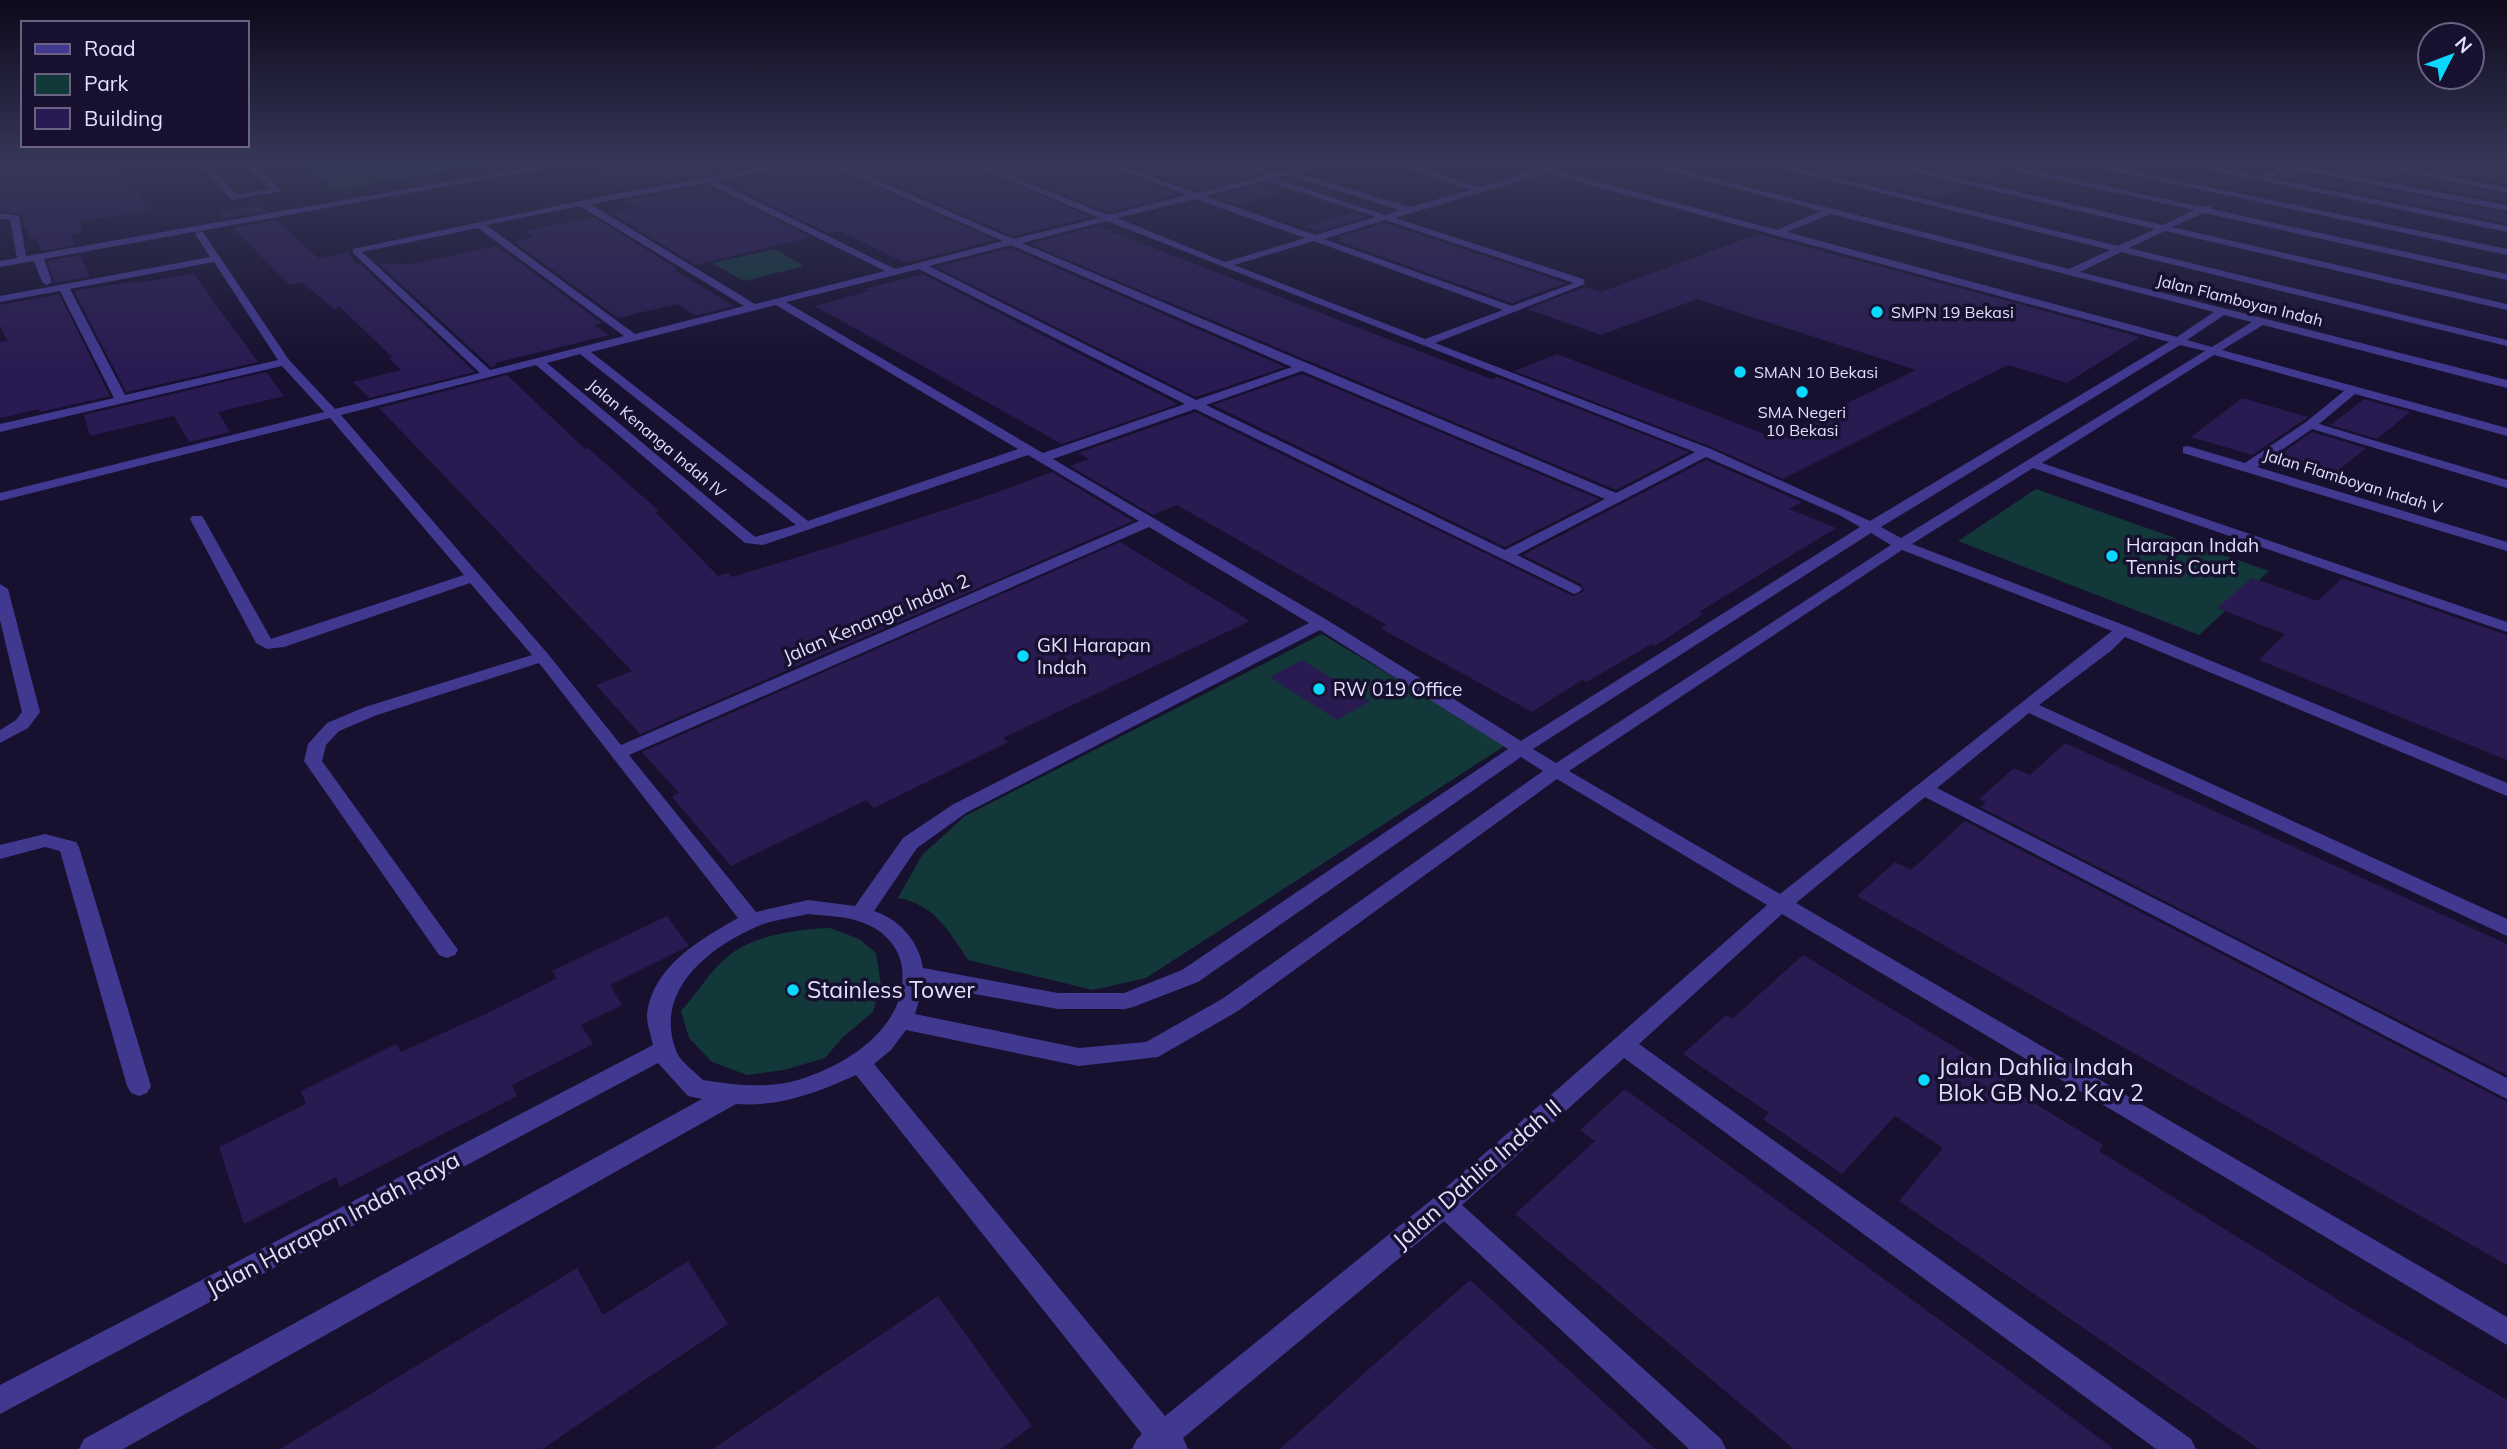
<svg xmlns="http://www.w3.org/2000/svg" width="2507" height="1449" viewBox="0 0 2507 1449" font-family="Mulish,sans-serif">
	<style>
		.green { fill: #133839 }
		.building { fill: #291b51 }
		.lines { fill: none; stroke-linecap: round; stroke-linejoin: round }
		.minor { fill: #413990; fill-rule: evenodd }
		.poi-dot { fill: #0ad9ff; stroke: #17102f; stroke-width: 2.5 }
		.labels { text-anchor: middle; stroke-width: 7; stroke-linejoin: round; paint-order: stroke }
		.far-street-label { font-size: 16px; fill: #e4deff; stroke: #17102f }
		.far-poi-label { font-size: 16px; fill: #e4deff; stroke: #17102f; text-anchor: start }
		.poi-label { font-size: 19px; fill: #e4deff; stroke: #17102f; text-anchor: start }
		.street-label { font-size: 19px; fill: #e4deff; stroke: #17102f }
		.near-poi-label { font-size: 23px; fill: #e4deff; stroke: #17102f; text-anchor: start }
		.near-street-label { font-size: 23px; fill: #e4deff; stroke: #17102f }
	</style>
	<rect width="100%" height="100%" fill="#17102f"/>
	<!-- green -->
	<path class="green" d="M 300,162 L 497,162 L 335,190 Z
		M 775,249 L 804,266 L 744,281 L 712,263 Z
		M 2036,489 L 2269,571 L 2199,635 L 1958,541 Z
		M 1322,634 L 1506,745 L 1146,978 L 1093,990 L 968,960 C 949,931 934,904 898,898 L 922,855 L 965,816 Z
		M 830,928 L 859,939 L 876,953 L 881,985 L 873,1012 L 843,1037 L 825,1058 L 784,1070 L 747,1075 L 712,1062 L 689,1038 L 681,1011 C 696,995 710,971 727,957 C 753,935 797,929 830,928 Z"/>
	<!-- building -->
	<path class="building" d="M 0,162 L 116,162 L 150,211 L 80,221 L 82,233 L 71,235 L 76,245 L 41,251 L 36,238 L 29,239 L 27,226 L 24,227 L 21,214 L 0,211 Z
		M 627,162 L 779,162 L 618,190 L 594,167 Z
		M 817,162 L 821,162 L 995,240 L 906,263 L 839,231 L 828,233 L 724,182 Z
		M 842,162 L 963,162 L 1091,217 L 1013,236 Z
		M 985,162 L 1096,162 L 1178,195 L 1108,212 Z
		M 1119,162 L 1233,162 L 1259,174 L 1197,190 Z
		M 1822,162 L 1870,162 L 1967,187 L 1937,199 L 1821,171 Z
		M 1901,162 L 2025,162 L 2025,164 L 1982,181 Z
		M 2354,162 L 2507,195 L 2507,202 L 2300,163 Z
		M 2390,162 L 2486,162 L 2507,175 L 2507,184 Z
		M 2288,171 L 2507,213 L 2507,223 L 2278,177 Z
		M 1262,184 L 1284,192 L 1237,205 L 1214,196 Z
		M 706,186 L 811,237 L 696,265 L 611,213 L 636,208 L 628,200 Z
		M 260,205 L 267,211 L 224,218 L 218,212 Z
		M 1352,212 L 1367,217 L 1319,231 L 1304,226 Z
		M 593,217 L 678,269 L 674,270 L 734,306 L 696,316 L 677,304 L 618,318 L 514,242 L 533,237 L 524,231 Z
		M 276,220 L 318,258 L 348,252 L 355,263 L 359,263 L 475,372 L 369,398 L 353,382 L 401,370 L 389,358 L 392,357 L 340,307 L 334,309 L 302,282 L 290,285 L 233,228 Z
		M 1385,223 L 1566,283 L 1512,303 L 1338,241 L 1344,239 L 1338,237 Z
		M 1097,226 L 1491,379 L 1497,377 L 1689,452 L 1616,490 L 1030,244 Z
		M 1758,234 L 2001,299 L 2140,337 L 2067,383 L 2008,365 L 1783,479 L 1712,447 L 1514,371 L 1557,354 L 1775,438 L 1916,370 L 1697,299 L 1601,335 L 1527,309 L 1585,287 L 1601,292 Z
		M 497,246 L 602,323 L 594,325 L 609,335 L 495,363 L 497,365 L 491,367 L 378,263 L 409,264 Z
		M 1011,248 L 1285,367 L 1196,397 L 936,267 Z
		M 80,255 L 90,277 L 54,283 L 47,261 Z
		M 193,273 L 258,362 L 126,392 L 74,291 L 138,281 L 140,283 Z
		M 923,274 L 1178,404 L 1062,444 L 815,306 L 869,291 L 864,289 Z
		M 59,294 L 110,396 L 40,412 L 39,409 L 0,418 L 0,342 L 7,341 L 0,325 L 0,305 Z
		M 266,372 L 284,396 L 218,412 L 230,432 L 189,442 L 174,416 L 90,436 L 84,415 Z
		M 1302,374 L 1599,499 L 1505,547 L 1213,405 Z
		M 507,375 L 585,449 L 588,448 L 659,511 L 655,512 L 718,576 L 728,573 L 732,577 L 834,546 L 987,496 L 1052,472 L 1133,521 L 640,734 L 596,685 L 632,671 L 379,408 Z
		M 2242,398 L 2308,417 L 2252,455 L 2191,437 Z
		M 2364,399 L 2410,412 L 2377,439 L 2324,423 L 2332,424 Z
		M 1195,412 L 1573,596 L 1584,591 L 1581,584 L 1523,555 L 1706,460 L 1802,502 L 1789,509 L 1836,528 L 1699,612 L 1703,614 L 1655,646 L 1651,644 L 1587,682 L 1582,680 L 1532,712 L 1380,628 L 1387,625 L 1177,505 L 1153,515 L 1070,466 L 1089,459 L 1078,453 Z
		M 2312,432 L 2366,448 L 2333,475 L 2275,458 Z
		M 1120,542 L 1250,621 L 1003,738 L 1008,742 L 874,808 L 866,800 L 731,866 L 672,797 L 679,793 L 642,752 Z
		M 2252,578 L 2318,601 L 2342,578 L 2507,635 L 2507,760 L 2259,660 L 2285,634 L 2217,608 Z
		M 1302,660 L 1370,701 L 1337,720 L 1270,677 Z
		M 2065,743 L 2507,944 L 2507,1075 L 1980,807 L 1986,802 L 1979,799 L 2014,768 L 2030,775 Z
		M 1965,821 L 2507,1102 L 2507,1265 L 1857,896 L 1895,862 L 1911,870 Z
		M 667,916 L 689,946 L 610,985 L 622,1005 L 581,1025 L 593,1044 L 512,1085 L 517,1096 L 340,1187 L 336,1177 L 244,1224 L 219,1147 L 306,1104 L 301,1091 L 396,1044 L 401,1052 L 494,1010 L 557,978 L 552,971 Z
		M 1803,955 L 2007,1079 L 2003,1084 L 2103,1145 L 2099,1151 L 2353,1309 L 2507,1400 L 2507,1449 L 2259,1449 L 1899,1201 L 1943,1148 L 1895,1116 L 1842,1174 L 1763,1119 L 1769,1113 L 1683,1054 L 1726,1015 L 1732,1019 Z
		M 1625,1089 L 2001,1365 L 2114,1449 L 1794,1449 L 1515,1214 L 1595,1141 L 1580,1130 Z
		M 688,1261 L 728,1324 L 542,1449 L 280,1449 L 577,1268 L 603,1315 Z
		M 1470,1280 L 1655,1449 L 1280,1449 L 1370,1368 Z
		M 938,1296 L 1032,1426 L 1001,1449 L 713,1449 Z"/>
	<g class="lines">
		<!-- minor -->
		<path class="minor" d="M 198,162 L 207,162 L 236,195 L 271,189 L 243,162 L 252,162 L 282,191 L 231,200 Z
			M 560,162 L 579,162 L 200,231 L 203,232 L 289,360 L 335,409 L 480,373 L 353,253 L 353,249 L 613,194 L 796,162 L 815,162 L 716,181 L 895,269 L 1003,241 L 823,162 L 835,162 L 1013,239 L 1099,218 L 965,162 L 977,162 L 1108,215 L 1187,195 L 1098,162 L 1110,162 L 1197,193 L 1267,175 L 1235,162 C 1250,162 1265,174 1278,172 C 1297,171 1314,162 1334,162 L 1297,173 L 1410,207 L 1470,190 L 1389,162 L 1402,162 L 1479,187 L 1536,170 L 1511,162 L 1525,162 L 1777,230 L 1821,211 L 1635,162 L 1650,162 L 2069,269 L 2110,250 L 1757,162 L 1772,162 L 2118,246 L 2155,229 L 1872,162 L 1888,162 L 2163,225 L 2194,210 L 2016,171 L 2019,167 L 2201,207 L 2211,205 L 2211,209 L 2507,274 L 2507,280 L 2204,213 L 2172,227 L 2507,304 L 2507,310 L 2165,231 L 2129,248 L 2507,340 L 2507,346 L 2121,252 L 2080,272 L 2507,380 L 2507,388 L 2263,325 L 2222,350 L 2507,428 L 2507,436 L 2355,394 L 2319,424 L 2507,480 L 2507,488 L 2312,429 L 2257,467 L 2507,542 L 2507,551 L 2183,453 L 2183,447 L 2188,446 L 2245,463 L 2306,422 L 2344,391 L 2214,355 L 2042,463 L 2507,622 L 2507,632 L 2033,468 L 1912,544 L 2129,627 L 2507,783 L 2507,796 L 2125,637 L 2112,650 L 2039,705 L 2507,919 L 2507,936 L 2029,713 L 1937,788 L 2507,1078 L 2507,1099 L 1925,797 L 1796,903 L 2507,1317 L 2507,1345 L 1782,914 L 1639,1044 L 2191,1439 L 2196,1449 L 2156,1449 L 1624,1058 L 1462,1205 L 1721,1439 L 1726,1449 L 1689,1449 L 1444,1221 L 1183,1438 L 1188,1449 L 1132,1449 L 1137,1439 L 1142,1434 L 856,1075 C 816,1093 781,1107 736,1104 L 123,1449 L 79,1449 L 84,1439 L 702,1099 L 688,1096 L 658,1063 L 0,1414 L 0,1385 L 653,1045 C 651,1035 646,1022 647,1013 C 654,965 701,939 738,918 L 539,663 L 377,715 L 339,731 L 326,745 L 322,761 L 458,950 L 455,955 L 447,958 L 439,955 L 304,761 L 308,744 L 327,723 L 365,707 L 532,655 L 470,583 L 284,647 L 267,649 L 256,643 L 190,519 L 192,516 L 202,516 L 204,519 L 271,639 L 464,575 L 330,418 L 0,501 L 0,493 L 324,412 L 282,366 L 0,432 L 0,424 L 114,398 L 60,291 L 0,302 L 0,296 L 210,257 L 195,234 L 199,231 L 44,259 L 52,282 L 47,285 L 42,282 L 34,261 L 0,267 L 0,261 L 17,258 L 10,219 L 0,219 L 0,213 L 19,216 L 26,256 ZM 1546,173 L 2169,342 L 1870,521 L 1711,449 L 1435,343 L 1585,284 L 1583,279 L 1395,218 ZM 1288,175 L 1400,210 L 1385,215 L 1275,178 ZM 1265,181 L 1376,217 L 1315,235 L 1205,196 ZM 706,183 L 885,271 L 755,304 L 590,204 ZM 1195,199 L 1305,238 L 1225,262 L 1117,218 ZM 580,206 L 744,306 L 635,334 L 486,225 ZM 1831,214 L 2214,312 L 2177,337 L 1787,232 ZM 1385,220 L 1574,283 L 1512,306 L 1324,239 ZM 1107,221 L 1695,452 L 1616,493 L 1022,243 ZM 478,228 L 624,336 L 490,370 L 362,252 ZM 1314,241 L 1503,310 L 1425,339 L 1234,265 ZM 1011,245 L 1292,367 L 1196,400 L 929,266 ZM 214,262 L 278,360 L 125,395 L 70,289 ZM 919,269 L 1185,404 L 1043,453 L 786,302 ZM 776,305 L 1018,449 L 808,521 L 591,352 ZM 2224,315 L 2252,322 L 2212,347 L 2187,340 ZM 2180,345 L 2205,351 L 1901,538 L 1881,527 ZM 580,354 L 796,525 L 755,537 L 547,363 ZM 536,365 L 745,543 L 763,545 L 1028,455 L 1139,521 L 621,745 L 548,654 L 341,415 ZM 1302,371 L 1605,499 L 1505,550 L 1206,405 ZM 1195,409 L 1574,594 L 1579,592 L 1582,589 L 1579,586 L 1517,555 L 1706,457 L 1841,516 L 1860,527 L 1521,741 L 1327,620 L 1053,459 ZM 1149,527 L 1309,623 L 952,805 L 903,838 L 855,906 L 808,900 L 756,912 L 629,755 ZM 1871,533 L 1891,545 L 1556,763 L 1533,749 ZM 1902,550 L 2112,631 L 1780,894 L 1569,771 ZM 1320,630 L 1508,749 L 1182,970 L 1124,993 L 1058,993 L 923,968 C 919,941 899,919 874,911 L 917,848 L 966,813 ZM 1521,757 L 1543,771 L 1222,999 L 1146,1042 L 1079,1048 L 915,1014 L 924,985 L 1058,1009 L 1125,1009 L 1133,1007 L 1198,982 ZM 1557,779 L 1767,905 L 1435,1197 L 1165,1416 L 874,1064 L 891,1050 L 906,1030 L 1079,1066 L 1158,1057 L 1238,1011 ZM 808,914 C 827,916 848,916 866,924 C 884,931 899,947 902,967 C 909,1026 848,1065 798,1080 C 768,1089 734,1085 703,1080 C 695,1072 682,1063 677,1053 C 652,993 706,949 756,927 C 771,920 791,918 808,914 Z
			M 2072,162 L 2089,162 L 2507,249 L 2507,255 Z
			M 2173,162 L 2190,162 L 2261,177 L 2279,167 L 2264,162 L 2298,162 L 2295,165 L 2507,205 L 2507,211 L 2288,168 L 2270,178 L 2507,226 L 2507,232 Z
			M 2356,162 L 2374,162 L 2507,187 L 2507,193 Z
			M 0,584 L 8,589 L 40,712 L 28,728 L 0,743 L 0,730 L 16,720 L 22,712 L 0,620 Z
			M 45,834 L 76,842 L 79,847 L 151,1086 L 147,1093 L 139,1096 L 131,1093 L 127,1086 L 60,851 L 45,847 L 0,859 L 0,845 Z"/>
	</g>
	<!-- sky -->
	<linearGradient id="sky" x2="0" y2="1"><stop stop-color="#0d091a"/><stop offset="0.44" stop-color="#363758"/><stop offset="1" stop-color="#363758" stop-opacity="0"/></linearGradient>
	<rect width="2507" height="365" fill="url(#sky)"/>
	<!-- markers -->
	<g class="poi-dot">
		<circle cx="1877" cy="312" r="7"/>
		<circle cx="1740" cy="372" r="7"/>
		<circle cx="1802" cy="392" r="7"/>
		<circle cx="2112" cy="556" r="7"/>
		<circle cx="1023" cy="656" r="7"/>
		<circle cx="1319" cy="689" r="7"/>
		<circle cx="793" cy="990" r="7"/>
		<circle cx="1924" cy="1080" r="7"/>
	</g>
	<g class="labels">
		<!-- far-street labels -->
		<g class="far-street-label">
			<text transform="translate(2240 300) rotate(14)" y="6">Jalan Flamboyan Indah</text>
			<text transform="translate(657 438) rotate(40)" y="6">Jalan Kenanga Indah IV</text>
			<text transform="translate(2353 481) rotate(17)" y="6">Jalan Flamboyan Indah V</text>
		</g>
		<!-- far-poi labels -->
		<g class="far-poi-label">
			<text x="1891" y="318">SMPN 19 Bekasi</text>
			<text x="1754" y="378">SMAN 10 Bekasi</text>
			<text x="1802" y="418" text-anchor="middle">SMA Negeri<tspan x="1802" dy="18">10 Bekasi</tspan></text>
		</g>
		<!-- poi labels -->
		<g class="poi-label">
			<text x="2126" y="552">Harapan Indah<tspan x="2126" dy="22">Tennis Court</tspan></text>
			<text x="1037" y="652">GKI Harapan<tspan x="1037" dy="22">Indah</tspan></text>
			<text x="1333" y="696">RW 019 Office</text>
		</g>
		<!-- street labels -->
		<g class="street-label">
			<text transform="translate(876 618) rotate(-23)" y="7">Jalan Kenanga Indah 2</text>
		</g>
		<!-- near-poi labels -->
		<g class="near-poi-label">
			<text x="807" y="998">Stainless Tower</text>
			<text x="1938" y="1075">Jalan Dahlia Indah<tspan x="1938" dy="26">Blok GB No.2 Kav 2</tspan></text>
		</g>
		<!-- near-street labels -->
		<g class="near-street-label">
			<text transform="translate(1477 1174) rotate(-41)" y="8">Jalan Dahlia Indah II</text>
			<text transform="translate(333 1224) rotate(-28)" y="8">Jalan Harapan Indah Raya</text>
		</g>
	</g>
	<!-- legend -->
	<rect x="21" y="21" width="228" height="126" fill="#17102f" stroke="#696282" stroke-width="2"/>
	<rect x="35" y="44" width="35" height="10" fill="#413990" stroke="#696282" stroke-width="2"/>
	<text x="84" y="56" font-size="21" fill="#e4deff">Road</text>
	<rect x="35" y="74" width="35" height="21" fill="#133839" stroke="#696282" stroke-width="2"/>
	<text x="84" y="91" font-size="21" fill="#e4deff">Park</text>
	<rect x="35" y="108" width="35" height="21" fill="#291b51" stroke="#696282" stroke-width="2"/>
	<text x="84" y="126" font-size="21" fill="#e4deff">Building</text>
	<!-- north arrow -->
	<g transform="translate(2451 56) rotate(48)"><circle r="33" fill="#17102f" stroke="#696282" stroke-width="2"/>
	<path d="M0-5L12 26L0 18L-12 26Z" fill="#0ad9ff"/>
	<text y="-10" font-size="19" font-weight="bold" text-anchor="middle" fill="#e4deff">N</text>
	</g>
</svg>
